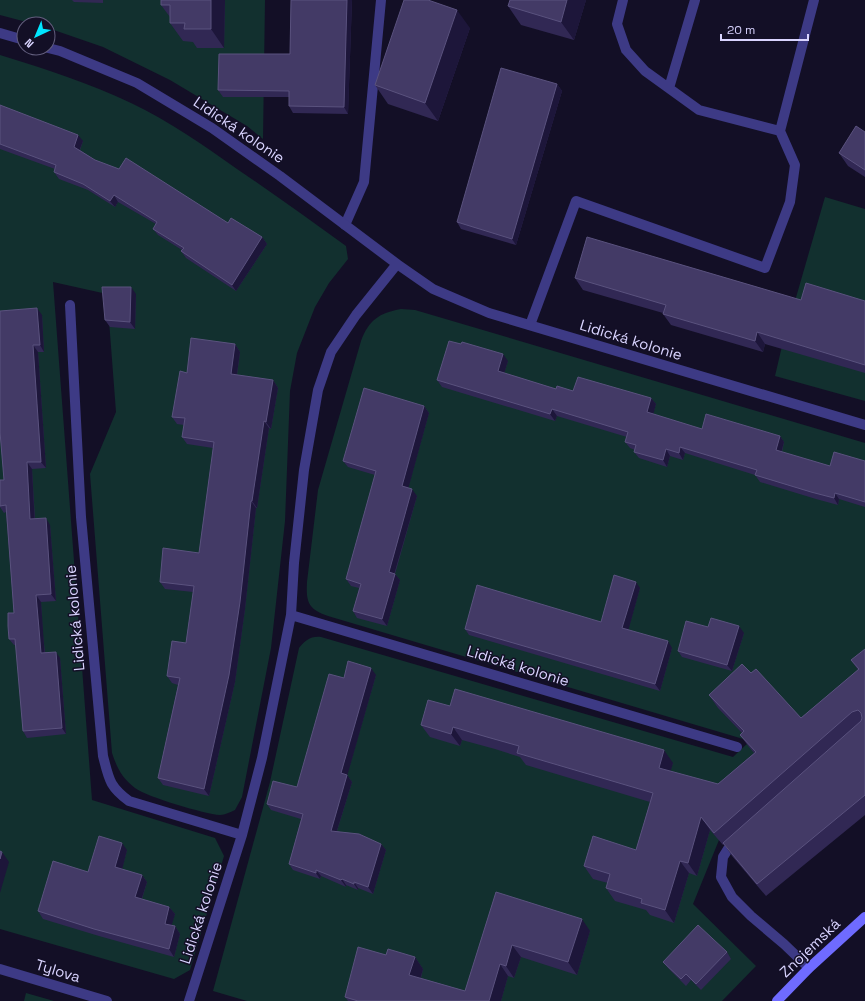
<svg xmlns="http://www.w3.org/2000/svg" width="865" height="1001" viewBox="0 0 865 1001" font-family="'Space Grotesk',sans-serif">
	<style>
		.green { fill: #12302f }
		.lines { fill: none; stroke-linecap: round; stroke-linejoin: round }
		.lane { stroke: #3d3a85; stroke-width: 10 }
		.street { stroke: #3d3a85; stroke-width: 10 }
		.secondary { stroke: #6f6bff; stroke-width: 10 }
		.wall { fill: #312854 }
		.shaded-wall { fill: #1d163a }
		.building { fill: #433a66; stroke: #5a527e }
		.labels { text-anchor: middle; stroke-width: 3; stroke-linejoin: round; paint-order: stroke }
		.street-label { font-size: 15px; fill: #d9d4ff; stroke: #130f26 }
	</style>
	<rect width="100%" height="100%" fill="#130f26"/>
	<!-- green -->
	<path class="green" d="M 0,0 L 265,0 L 263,139 L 247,126 L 170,80 L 103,47 L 48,28 L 48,24 L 34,24 L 0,15 Z
		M 0,55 C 45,69 89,83 131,103 C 169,121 203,145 237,169 C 274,194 310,220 346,246 L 348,259 L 329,283 L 315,307 L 297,353 L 290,391 L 285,521 L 271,648 L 242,797 L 235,810 C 230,812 225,815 220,815 C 205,814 147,797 135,788 C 122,778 117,768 112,753 L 90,474 L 116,412 L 107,294 L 53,282 L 92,800 L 215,838 L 224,856 L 190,970 L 174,979 L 0,929 Z
		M 825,197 L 865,209 L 865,401 L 775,376 L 782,346 Z
		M 401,309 L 415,310 L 865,443 L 865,717 L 719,840 L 693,904 L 756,966 L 722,1001 L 247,1001 L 213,991 L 270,782 L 299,648 C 306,640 310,636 321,637 L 733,757 L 750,741 L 328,616 C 308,609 306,602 307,582 L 318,490 L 361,341 C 369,320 379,313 401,309 Z
		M 26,993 L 54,1001 L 24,1001 Z"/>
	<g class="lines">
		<!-- lane -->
		<path class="lane" d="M 623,0 L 617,24 L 626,50 L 645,71 L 699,110 L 780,131
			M 669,88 L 695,0
			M 345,225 L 364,182 L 381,0
			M 530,325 L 576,201 L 765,268 L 790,202 L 795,165 L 780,131 L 814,0
			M 737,841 L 728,849 L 723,857 L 721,877 L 732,897 L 751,916 L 784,944 L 809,968"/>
		<!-- street -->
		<path class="street" d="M 0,33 L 24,40
			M 48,48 L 60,51 L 137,83 L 212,128 L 280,176 L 397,264 L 433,289 L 489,313 L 865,425
			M 70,305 L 81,517 L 103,756 C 109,779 109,786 129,801 L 242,835
			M 291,615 L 737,747
			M 0,969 L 107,1001
			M 189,1001 L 242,835 L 262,758 L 291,615 L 294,563 L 304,470 L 318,390 L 331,352 L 356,315 L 397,264"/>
		<!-- secondary -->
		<path class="secondary" d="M 777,1001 L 809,968 L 865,917"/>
	</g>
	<!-- wall -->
	<path class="wall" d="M 72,0 L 103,0 L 103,3 L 74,2 Z
		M 225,0 L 224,48 L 197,48 L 193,42 L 183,41 L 170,23 L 170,17 L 161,5 Z
		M 291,0 L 352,0 L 348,114 L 293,113 L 289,106 L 289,97 L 223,97 L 218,90 L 290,54 Z
		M 586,0 L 574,40 L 521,25 L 508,6 Z
		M 470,28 L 438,121 L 388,104 L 375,85 Z
		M 557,84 L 562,91 L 516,245 L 461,229 L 457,222 Z
		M 0,105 L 83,141 L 80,150 L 95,160 L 228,223 L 262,237 L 267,244 L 236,291 L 186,258 L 181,251 L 182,250 L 158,235 L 153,229 L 156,224 L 118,202 L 115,207 L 88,190 L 59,179 L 54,172 L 55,169 L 0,149 Z
		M 865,132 L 865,177 L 848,166 L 839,153 Z
		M 575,278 L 801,300 L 865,301 L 865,373 L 765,344 L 763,352 L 671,325 L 663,314 L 663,313 L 583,290 Z
		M 136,294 L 135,329 L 110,327 L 105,320 Z
		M 42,315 L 44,352 L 38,352 L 46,468 L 32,469 L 35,519 L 50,525 L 56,601 L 41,602 L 43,635 L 45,652 L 60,658 L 66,734 L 27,738 L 23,731 L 16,645 L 14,645 L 9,639 L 14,613 L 6,512 L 4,513 L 0,507 L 0,480 L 4,480 L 0,432 Z
		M 235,344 L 240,352 L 237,375 L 273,380 L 278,388 L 271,429 L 269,428 L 257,508 L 256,508 L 245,609 L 235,682 L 209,796 L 163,785 L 158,778 L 178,685 L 172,683 L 167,676 L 186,643 L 193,592 L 165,589 L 160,582 L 199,553 L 213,448 L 187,444 L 182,437 L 184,425 L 177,424 L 172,417 L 187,373 Z
		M 508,361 L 504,373 L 556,389 L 651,398 L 656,404 L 653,414 L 702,429 L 780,436 L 784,442 L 782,452 L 830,466 L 865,461 L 865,507 L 839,499 L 838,505 L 816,499 L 760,482 L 755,475 L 685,453 L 683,460 L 670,456 L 667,467 L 639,458 L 634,452 L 635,450 L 630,448 L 625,442 L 627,437 L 557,416 L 555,421 L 442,387 L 437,380 Z
		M 424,406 L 429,413 L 408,488 L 417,496 L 395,574 L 400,580 L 387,626 L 357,618 L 353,611 L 359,588 L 351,586 L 346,579 L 375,475 L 348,467 L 343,461 Z
		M 640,588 L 628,630 L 672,648 L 660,691 L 469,635 L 465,629 L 601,622 Z
		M 708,627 L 744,633 L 732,671 L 682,657 L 678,651 Z
		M 865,649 L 865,815 L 766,896 L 732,856 L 724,844 L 723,845 L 710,830 L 697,876 L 689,873 L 674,923 L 650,915 L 646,910 L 615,901 L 606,888 L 608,883 L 593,879 L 584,866 L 636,850 L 650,802 L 526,765 L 520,757 L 495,749 L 462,740 L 460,746 L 430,737 L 421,725 L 450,706 L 673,763 L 670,771 L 718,784 L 754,753 L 749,747 L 740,735 L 742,733 L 718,708 L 709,695 L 751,673 L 801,718 L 858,670 L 851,660 Z
		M 376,675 L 347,775 L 352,782 L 337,831 L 381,844 L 386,850 L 373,894 L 358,888 L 358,890 L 346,885 L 346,887 L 321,876 L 320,879 L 293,870 L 289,864 L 301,819 L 271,810 L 267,804 L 297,787 L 344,678 Z
		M 127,850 L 122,869 L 142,875 L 147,882 L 142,899 L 169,907 L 175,914 L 171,925 L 175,926 L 180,934 L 174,957 L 99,936 L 43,919 L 38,911 L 88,872 Z
		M 496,892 L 590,931 L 577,975 L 521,957 L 514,978 L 508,976 L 501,1001 L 348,1001 L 345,997 L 386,955 L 415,957 L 423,969 L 421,978 L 465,991 Z
		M 727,952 L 731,959 L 701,990 L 691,980 L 686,986 L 668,968 L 663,962 Z"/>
	<!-- shaded-wall -->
	<path class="shaded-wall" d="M 211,0 L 225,0 L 224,48 L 211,29 Z
		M 347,0 L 352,0 L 348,114 L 344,107 Z
		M 567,0 L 586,0 L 574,40 L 561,22 Z
		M 457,10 L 470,28 L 438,121 L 425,103 Z
		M 557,84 L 562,91 L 516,245 L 512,239 Z
		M 78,135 L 83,141 L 78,154 L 74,147 Z
		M 114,195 L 118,202 L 115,207 L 110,201 Z
		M 262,237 L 267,244 L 236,291 L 232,285 Z
		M 131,287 L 136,294 L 135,329 L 130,322 Z
		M 37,308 L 42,315 L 44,352 L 40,345 Z
		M 757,332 L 765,344 L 763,352 L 755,341 Z
		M 235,344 L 240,352 L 236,381 L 231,374 Z
		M 33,345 L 38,352 L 46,468 L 41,462 Z
		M 503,354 L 508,361 L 503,377 L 498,371 Z
		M 273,380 L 278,388 L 271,429 L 266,422 Z
		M 651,398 L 656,404 L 652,419 L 647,412 Z
		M 424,406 L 429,413 L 407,493 L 402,486 Z
		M 552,409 L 557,416 L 555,421 L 550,414 Z
		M 264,421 L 269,428 L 257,508 L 252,501 Z
		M 780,436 L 784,442 L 780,457 L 776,450 Z
		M 680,447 L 685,453 L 683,460 L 679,453 Z
		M 666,449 L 670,456 L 667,467 L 663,460 Z
		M 27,462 L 32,469 L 35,526 L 30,519 Z
		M 412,489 L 417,496 L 393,578 L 389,572 Z
		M 835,493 L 839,499 L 838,505 L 834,498 Z
		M 251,501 L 256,508 L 245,609 L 235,682 L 209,796 L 204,789 Z
		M 46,518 L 50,525 L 56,601 L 51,594 Z
		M 395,574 L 400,580 L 387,626 L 382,619 Z
		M 636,582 L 640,588 L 627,635 L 622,628 Z
		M 36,595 L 41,602 L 45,659 L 41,653 Z
		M 739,626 L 744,633 L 732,671 L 727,665 Z
		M 668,641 L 672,648 L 660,691 L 655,684 Z
		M 56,652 L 60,658 L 66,734 L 62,728 Z
		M 371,668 L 376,675 L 346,780 L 341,773 Z
		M 453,727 L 462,740 L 460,746 L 451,734 Z
		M 664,750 L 673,763 L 668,780 L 659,768 Z
		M 347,775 L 352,782 L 335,837 L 331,831 Z
		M 701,817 L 710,830 L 697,876 L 688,863 Z
		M 122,843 L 127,850 L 121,874 L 115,867 Z
		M 381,844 L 386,850 L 373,894 L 368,887 Z
		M 2,852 L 9,862 L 0,893 L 0,859 Z
		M 680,861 L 689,873 L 674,923 L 665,910 Z
		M 316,870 L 321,876 L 320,879 L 316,873 Z
		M 142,875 L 147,882 L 140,904 L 135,897 Z
		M 342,879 L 346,885 L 346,887 L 341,880 Z
		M 354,882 L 358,888 L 358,890 L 354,884 Z
		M 169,907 L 175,914 L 170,931 L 165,924 Z
		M 582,919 L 590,931 L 577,975 L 568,962 Z
		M 175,926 L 180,934 L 174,957 L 169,949 Z
		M 512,945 L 521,957 L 514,978 L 506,966 Z
		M 415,957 L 423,969 L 418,987 L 409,975 Z
		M 500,964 L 508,976 L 501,1001 L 489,1001 Z"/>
	<!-- building -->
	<path class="building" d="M 161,0 L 211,0 L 211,29 L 184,29 L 185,23 L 170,23 L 170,5 L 161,5 Z
		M 291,0 L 347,0 L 344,107 L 289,106 L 289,91 L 218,90 L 219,54 L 290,54 Z
		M 404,0 L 428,0 L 457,10 L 425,103 L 375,85 Z
		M 510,0 L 567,0 L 561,22 L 508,6 Z
		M 501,68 L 557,84 L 512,239 L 457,222 Z
		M 0,105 L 78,135 L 74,147 L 95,160 L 119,169 L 126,158 L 228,223 L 231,218 L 262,237 L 232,285 L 181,251 L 184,248 L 153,229 L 157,222 L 114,195 L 110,201 L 83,184 L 54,172 L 56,165 L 0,144 Z
		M 856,126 L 865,132 L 865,170 L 839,153 Z
		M 587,237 L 801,300 L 806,283 L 865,301 L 865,365 L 757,332 L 755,341 L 663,314 L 666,305 L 575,278 Z
		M 102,287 L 131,287 L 130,322 L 105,320 Z
		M 37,308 L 40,345 L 33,345 L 41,462 L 27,462 L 30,519 L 46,518 L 51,594 L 36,595 L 39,629 L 41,653 L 56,652 L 62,728 L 23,731 L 15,639 L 9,639 L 8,626 L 8,613 L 14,613 L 6,505 L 0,506 L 0,480 L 4,480 L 0,432 L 0,311 Z
		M 191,338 L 235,344 L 231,374 L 273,380 L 266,422 L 264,421 L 252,501 L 251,501 L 240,602 L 229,675 L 204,789 L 158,778 L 180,678 L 167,676 L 172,641 L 186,643 L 194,586 L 160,582 L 163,548 L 199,553 L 214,442 L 182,437 L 185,418 L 172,417 L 180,371 L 187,373 Z
		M 449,341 L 461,344 L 462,342 L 503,354 L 498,371 L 556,389 L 557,386 L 573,391 L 578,377 L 651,398 L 647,412 L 702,429 L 706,414 L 780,436 L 776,450 L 830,466 L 834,452 L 865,461 L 865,502 L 835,493 L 834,498 L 811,492 L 755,475 L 757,470 L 680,447 L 679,453 L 666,449 L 663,460 L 634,452 L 636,445 L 625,442 L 628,432 L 552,409 L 550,414 L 437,380 Z
		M 364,388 L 424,406 L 402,486 L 412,489 L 389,572 L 395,574 L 382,619 L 353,611 L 361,584 L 346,579 L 376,471 L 343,461 Z
		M 614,575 L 636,582 L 622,628 L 668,641 L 655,684 L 465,629 L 477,585 L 601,622 Z
		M 711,618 L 739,626 L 727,665 L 678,651 L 686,621 L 708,627 Z
		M 865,649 L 865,795 L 757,884 L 723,843 L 861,721 L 862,718 L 861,713 L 858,710 L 852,712 L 714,833 L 701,817 L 688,863 L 680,861 L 665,910 L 641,903 L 642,899 L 606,888 L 610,874 L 584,866 L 593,836 L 636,850 L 653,793 L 517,753 L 519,746 L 487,737 L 453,727 L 451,734 L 421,725 L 428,700 L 450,706 L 455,689 L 664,750 L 659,768 L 718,784 L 756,752 L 740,735 L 744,731 L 709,695 L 742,664 L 751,673 L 756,669 L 801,718 L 859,669 L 851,660 Z
		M 348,661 L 371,668 L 341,773 L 347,775 L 331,831 L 359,834 L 381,844 L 368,887 L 354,882 L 354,884 L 342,879 L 341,880 L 316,870 L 316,873 L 289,864 L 303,814 L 267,804 L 273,781 L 297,787 L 329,674 L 344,678 Z
		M 99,836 L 122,843 L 115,867 L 142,875 L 135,897 L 169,907 L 165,924 L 175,926 L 169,949 L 94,929 L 38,911 L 53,861 L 88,872 Z
		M 0,851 L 2,852 L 0,859 Z
		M 496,892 L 582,919 L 568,962 L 512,945 L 506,966 L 500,964 L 489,1001 L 358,1001 L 345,997 L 358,947 L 386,955 L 388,949 L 415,957 L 409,975 L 465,991 Z
		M 698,925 L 727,952 L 696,984 L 686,974 L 681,979 L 663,962 Z"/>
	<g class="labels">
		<!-- street labels -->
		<g class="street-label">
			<text transform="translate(239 130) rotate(34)" y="5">Lidická kolonie</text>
			<text transform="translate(631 340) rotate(17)" y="5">Lidická kolonie</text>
			<text transform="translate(75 618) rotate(-95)" y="5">Lidická kolonie</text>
			<text transform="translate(518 666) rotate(17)" y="5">Lidická kolonie</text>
			<text transform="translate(201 913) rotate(-72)" y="5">Lidická kolonie</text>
			<text transform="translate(810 948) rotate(-44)" y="5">Znojemská</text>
			<text transform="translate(58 971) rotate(17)" y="5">Tylova</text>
		</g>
	</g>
	<!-- north arrow -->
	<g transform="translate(36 36) rotate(224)"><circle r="19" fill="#130f26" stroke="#625e7d"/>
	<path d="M0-3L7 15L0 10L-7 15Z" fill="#00e5ff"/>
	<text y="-6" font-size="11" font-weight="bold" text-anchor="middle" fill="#d9d4ff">N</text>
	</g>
	<!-- scale -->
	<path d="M721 34v6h87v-6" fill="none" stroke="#d9d4ff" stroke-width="2"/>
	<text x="727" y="34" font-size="12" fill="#d9d4ff" stroke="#130f26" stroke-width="3" paint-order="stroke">20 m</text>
</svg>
